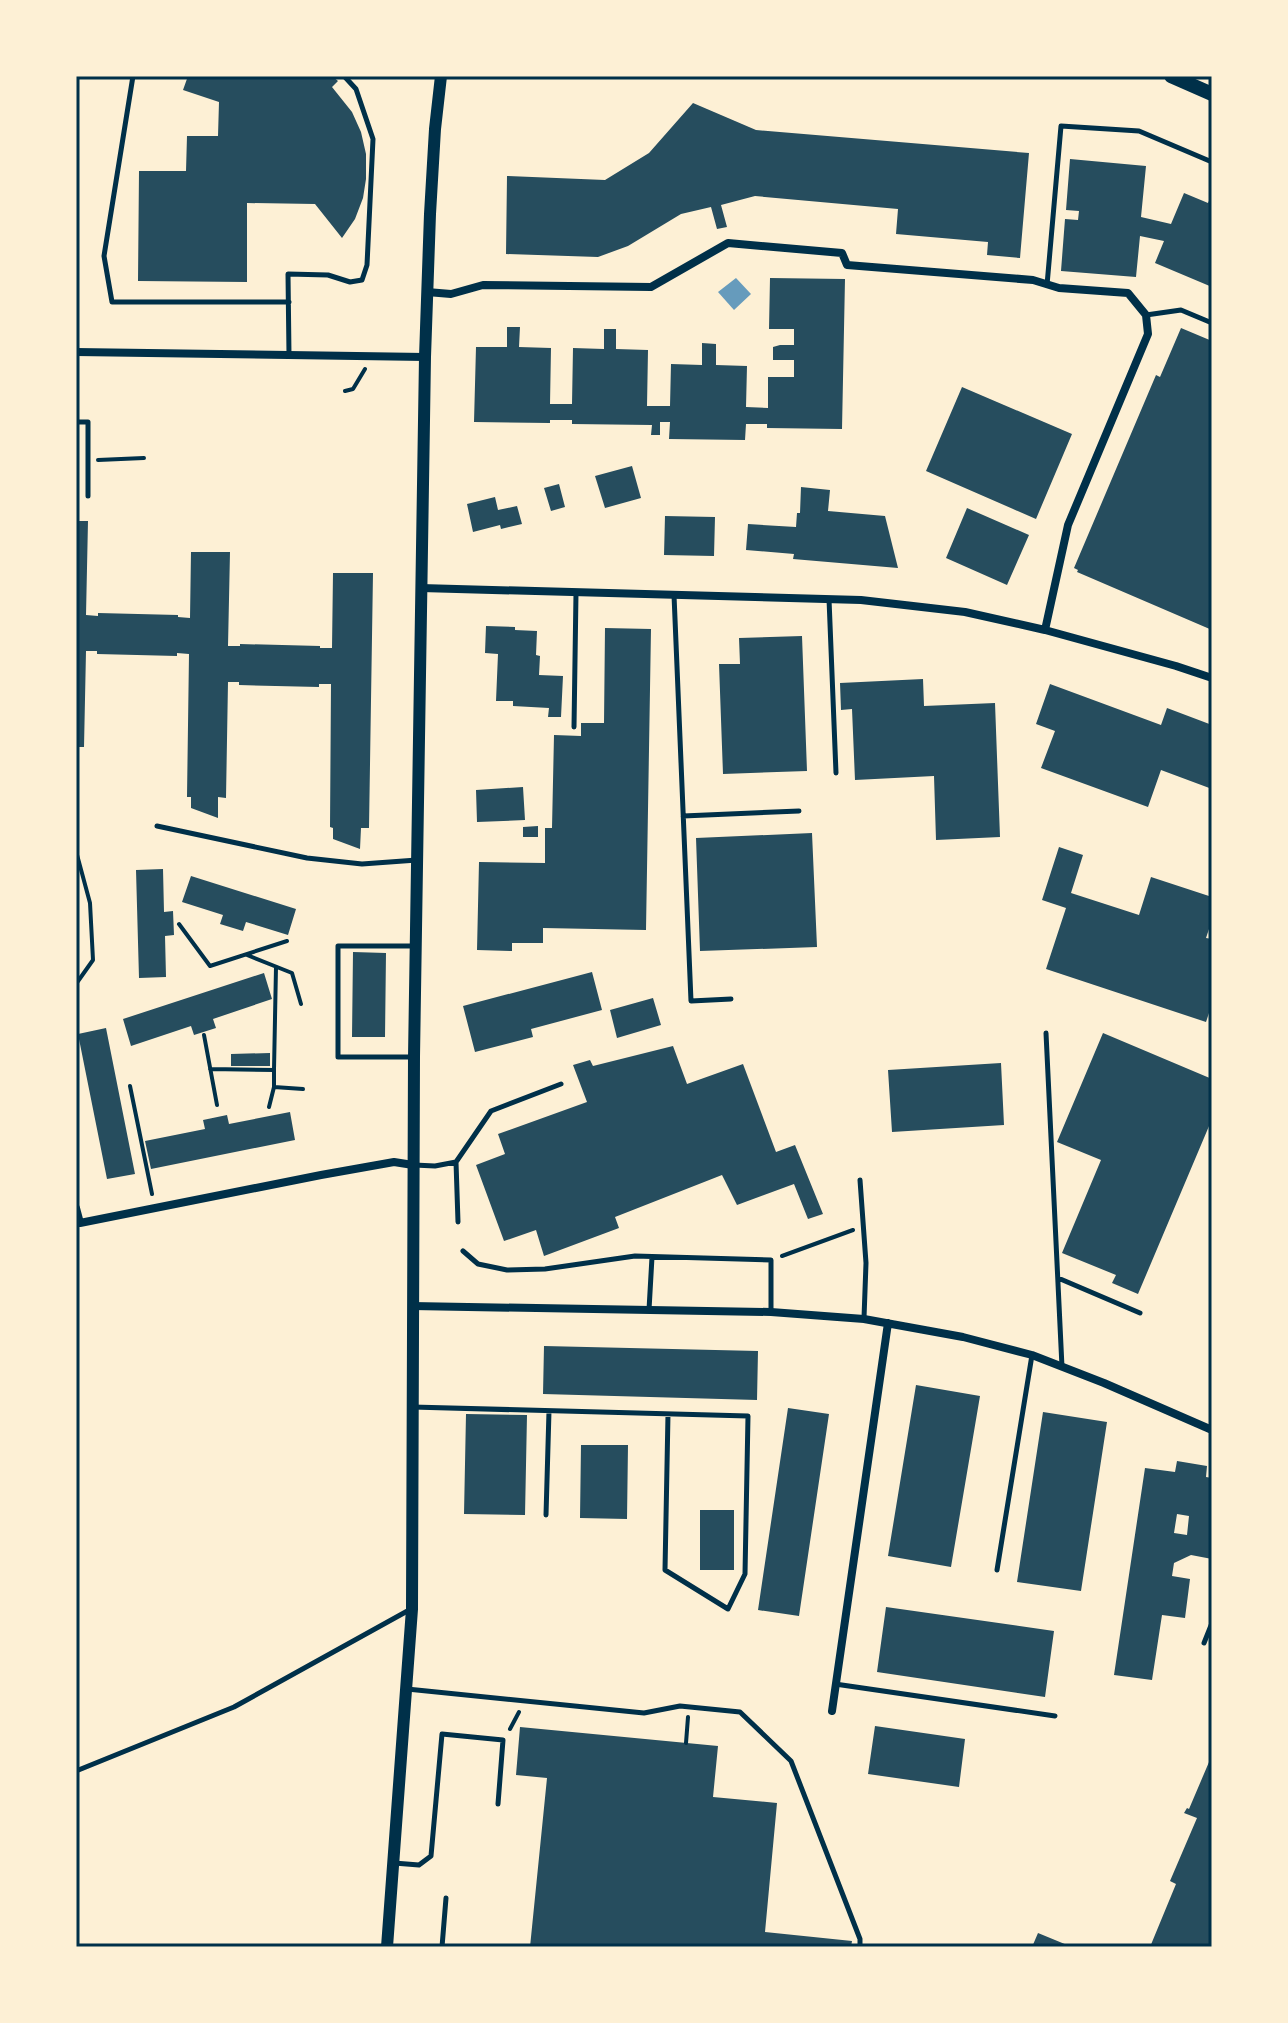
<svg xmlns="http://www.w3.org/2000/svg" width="1288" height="2023" viewBox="0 0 1288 2023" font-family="Mulish,sans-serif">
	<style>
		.water { fill: #669bbc }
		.building { fill: #264d5e; fill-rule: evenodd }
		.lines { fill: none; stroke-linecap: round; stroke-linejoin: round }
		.path { stroke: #003049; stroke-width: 4 }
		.service { stroke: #003049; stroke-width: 5 }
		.minor { stroke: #003049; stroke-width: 8 }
		.tertiary { stroke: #003049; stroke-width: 12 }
		.secondary { stroke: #003049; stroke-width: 14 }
		.neatline { fill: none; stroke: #003049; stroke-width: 3 }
	</style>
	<rect width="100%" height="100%" fill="#fdf0d5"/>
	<!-- water -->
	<path class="water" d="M 736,278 L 751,294 L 734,310 L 718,292 Z"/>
	<!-- building -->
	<path class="building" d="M 188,76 L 332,76 L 338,81 L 332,87 L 352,112 L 361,132 L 366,154 L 366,179 L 363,198 L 355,219 L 342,238 L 315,204 L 247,203 L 247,282 L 138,281 L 139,171 L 186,171 L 187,136 L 218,136 L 219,102 L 183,90 Z
		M 693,103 L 756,130 L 1029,153 L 1020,258 L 987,255 L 988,242 L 896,234 L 898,209 L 755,196 L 721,205 L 727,227 L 717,229 L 711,207 L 681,214 L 628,246 L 598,257 L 506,254 L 507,176 L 605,180 L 649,153 Z
		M 1070,159 L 1146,166 L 1141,217 L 1171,224 L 1184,193 L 1208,203 L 1212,194 L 1212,287 L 1155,263 L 1164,241 L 1140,236 L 1136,277 L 1061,271 L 1065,219 L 1078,220 L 1079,211 L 1066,210 Z
		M 770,278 L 845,279 L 842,429 L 767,428 L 767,424 L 746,424 L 745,440 L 669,439 L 670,422 L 660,422 L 660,435 L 651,435 L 652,425 L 572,424 L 572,420 L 550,420 L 550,423 L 474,422 L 476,347 L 507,347 L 507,327 L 520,327 L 519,347 L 551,348 L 550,404 L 572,404 L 573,348 L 604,349 L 604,329 L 616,329 L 616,349 L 648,350 L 647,406 L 670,406 L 671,364 L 702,365 L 702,343 L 716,344 L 716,365 L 747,366 L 746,407 L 768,408 L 768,377 L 794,377 L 794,360 L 773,360 L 773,347 L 780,345 L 794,345 L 794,329 L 769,329 Z
		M 1181,328 L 1212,341 L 1212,630 L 1077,572 L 1078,570 L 1074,568 L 1156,375 L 1160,377 Z
		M 962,387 L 1072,434 L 1036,519 L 926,471 Z
		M 632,466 L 641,498 L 605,508 L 595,476 Z
		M 559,484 L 565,507 L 551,511 L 544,488 Z
		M 801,487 L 830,490 L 828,511 L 885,516 L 898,568 L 793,559 L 794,554 L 746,550 L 748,524 L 796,527 L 797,513 L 800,513 Z
		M 495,497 L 498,510 L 517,506 L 522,524 L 501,529 L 500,525 L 473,532 L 467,504 Z
		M 967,508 L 1029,535 L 1007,585 L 946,558 Z
		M 665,516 L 715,517 L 714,556 L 664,555 Z
		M 76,521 L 88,521 L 86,615 L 98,616 L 98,613 L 178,615 L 178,617 L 190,618 L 191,552 L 230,552 L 228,646 L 240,646 L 240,644 L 320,646 L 320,648 L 332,648 L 333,573 L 373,573 L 369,828 L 361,828 L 360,849 L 333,839 L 333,828 L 330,827 L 331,684 L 319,684 L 319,687 L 239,685 L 239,682 L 228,682 L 226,798 L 218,797 L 218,818 L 191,808 L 191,797 L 187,797 L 189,654 L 177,653 L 177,656 L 97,654 L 97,651 L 86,651 L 84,747 L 76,747 Z
		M 486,626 L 515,627 L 515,630 L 537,631 L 536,655 L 540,656 L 539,675 L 563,676 L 561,717 L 548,717 L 549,708 L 513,706 L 513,701 L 496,701 L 498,654 L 485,653 Z
		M 605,628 L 651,629 L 646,930 L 543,928 L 543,943 L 512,943 L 512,951 L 477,950 L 479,862 L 545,863 L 545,828 L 552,828 L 554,735 L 581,736 L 581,723 L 604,723 Z
		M 802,636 L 807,771 L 723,774 L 719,664 L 740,664 L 739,638 Z
		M 923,679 L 924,706 L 995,703 L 1000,837 L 936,840 L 934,776 L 855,780 L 852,709 L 841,710 L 840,683 Z
		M 1050,684 L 1161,725 L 1167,708 L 1212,725 L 1212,789 L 1161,770 L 1148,807 L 1041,768 L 1055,731 L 1036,724 Z
		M 523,787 L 525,820 L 477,822 L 476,790 Z
		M 538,826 L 538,837 L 523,837 L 523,827 Z
		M 812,833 L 817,947 L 700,951 L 696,838 Z
		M 1059,847 L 1083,855 L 1071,893 L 1139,915 L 1151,877 L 1212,897 L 1212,920 L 1206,938 L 1212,939 L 1212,1004 L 1206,1022 L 1046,969 L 1066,908 L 1042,900 Z
		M 163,869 L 164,912 L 173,911 L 174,935 L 165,936 L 166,977 L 139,978 L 136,870 Z
		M 191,876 L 296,909 L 288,935 L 246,922 L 243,931 L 220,924 L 223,915 L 182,902 Z
		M 353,952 L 386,953 L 385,1037 L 352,1037 Z
		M 592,972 L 602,1010 L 531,1029 L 533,1037 L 475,1052 L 463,1006 Z
		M 264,973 L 272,999 L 213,1019 L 216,1028 L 194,1035 L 191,1026 L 131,1046 L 123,1019 Z
		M 653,998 L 661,1025 L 617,1038 L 610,1010 Z
		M 106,1028 L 135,1174 L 107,1179 L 78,1034 Z
		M 1103,1033 L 1212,1079 L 1212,1119 L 1138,1294 L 1112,1283 L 1116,1275 L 1062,1253 L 1101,1160 L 1057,1142 Z
		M 673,1046 L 687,1084 L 743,1064 L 776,1152 L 795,1145 L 823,1214 L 808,1219 L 794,1184 L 737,1205 L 722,1175 L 615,1217 L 619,1228 L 544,1256 L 536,1230 L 504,1241 L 476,1165 L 505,1154 L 498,1134 L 587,1102 L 573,1065 L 590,1060 L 593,1066 Z
		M 270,1053 L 270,1066 L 231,1066 L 231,1054 Z
		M 1001,1063 L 1004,1125 L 892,1132 L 888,1070 Z
		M 290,1112 L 295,1140 L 151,1169 L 145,1141 L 205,1129 L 203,1120 L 227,1115 L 229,1124 Z
		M 544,1346 L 758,1351 L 757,1400 L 543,1394 Z
		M 916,1385 L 980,1396 L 951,1567 L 888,1556 Z
		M 788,1408 L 829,1414 L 799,1616 L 758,1610 Z
		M 1043,1412 L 1107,1422 L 1081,1591 L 1017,1582 Z
		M 466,1414 L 527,1415 L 525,1515 L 464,1514 Z
		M 581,1445 L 628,1445 L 627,1519 L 580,1518 Z
		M 1177,1461 L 1207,1466 L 1206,1477 L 1212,1478 L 1212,1559 L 1191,1555 L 1174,1563 L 1172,1576 L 1190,1579 L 1185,1618 L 1162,1615 L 1152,1680 L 1114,1675 L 1145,1468 L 1175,1472 ZM 1177,1514 L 1189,1516 L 1187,1535 L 1174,1533 Z
		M 700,1510 L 734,1510 L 734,1570 L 700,1570 Z
		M 886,1607 L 1054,1631 L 1045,1697 L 877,1672 Z
		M 875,1726 L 965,1739 L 959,1787 L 868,1774 Z
		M 520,1727 L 718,1746 L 713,1797 L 777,1803 L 765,1932 L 852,1941 L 851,1947 L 530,1947 L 547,1778 L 516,1775 Z
		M 1212,1755 L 1212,1947 L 1150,1947 L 1176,1884 L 1170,1881 L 1197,1818 L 1184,1813 L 1187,1808 L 1189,1809 Z
		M 1038,1933 L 1072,1947 L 1032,1947 Z"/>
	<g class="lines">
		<!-- path -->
		<path class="path" d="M 345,391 L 353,389 L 365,369
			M 98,460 L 144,458
			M 76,851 L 90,903 L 93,960 L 76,984
			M 179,924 L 210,966 L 287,941
			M 247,955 L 292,973 L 301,1004
			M 204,1035 L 217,1105
			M 210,1069 L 274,1070 L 274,1087
			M 274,1070 L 276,967
			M 130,1086 L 152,1194
			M 269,1107 L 274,1087 L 303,1089
			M 782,1256 L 853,1230
			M 510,1729 L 519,1712
			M 686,1743 L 688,1717"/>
		<!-- service -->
		<path class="service" d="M 133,76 L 104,256 L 112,302 L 289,302
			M 1047,285 L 1061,126 L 1139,131 L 1212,162
			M 1146,315 L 1181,310 L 1212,323
			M 289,355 L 288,274 L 328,275 L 350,282 L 362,280 L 367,265 L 373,139 L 356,89 L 344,76
			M 76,422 L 88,422 L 88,496
			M 674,595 L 691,1001 L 731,999
			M 829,599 L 836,773
			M 574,727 L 576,593
			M 683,816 L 799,811
			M 157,826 L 307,858 L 362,864 L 417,860
			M 1046,1033 L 1062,1367
			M 413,1057 L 338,1057 L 338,946 L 415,946
			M 414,1165 L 435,1166 L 456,1162
			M 860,1180 L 866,1263 L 864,1318
			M 458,1222 L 456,1162 L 491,1111 L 561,1084
			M 463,1251 L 478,1264 L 507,1270 L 545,1269 L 635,1256 L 771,1260 L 771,1312
			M 1058,1278 L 1140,1313
			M 649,1310 L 652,1257
			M 412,1407 L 748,1416 L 745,1574 L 728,1609 L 665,1570 L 668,1414
			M 546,1515 L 549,1411
			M 997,1570 L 1032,1355
			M 1204,1643 L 1212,1623
			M 835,1684 L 1055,1716
			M 407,1689 L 644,1713 L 680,1706 L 740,1712 L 791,1761 L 860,1939 L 860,1947
			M 76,1771 L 234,1707 L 411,1609
			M 394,1863 L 419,1865 L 431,1856 L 442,1734 L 503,1740 L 498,1804
			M 442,1947 L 446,1898"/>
		<!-- minor -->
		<path class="minor" d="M 427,292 L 451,294 L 483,285 L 651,287 L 728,243 L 842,253 L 847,265 L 1033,280 L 1059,288 L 1128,293 L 1146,315 L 1148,334 L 1068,525 L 1045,630
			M 76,352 L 425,357
			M 421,588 L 861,600 L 965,612 L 1045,630 L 1176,666 L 1212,678
			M 76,1208 L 80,1223 L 321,1175 L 394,1162 L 413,1165
			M 412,1306 L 771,1312 L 864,1319 L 963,1337 L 1032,1355 L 1104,1383 L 1212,1430
			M 832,1711 L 888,1323"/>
		<!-- tertiary -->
		<path class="tertiary" d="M 387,1947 L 412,1609 L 414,1057 L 425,357 L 430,214 L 435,129 L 441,76"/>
		<!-- secondary -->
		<path class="secondary" d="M 1171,76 L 1212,94"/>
	</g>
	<!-- border -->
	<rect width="1288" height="2023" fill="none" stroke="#fdf0d5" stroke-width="156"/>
	<rect x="78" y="78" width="1132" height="1867" class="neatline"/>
</svg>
